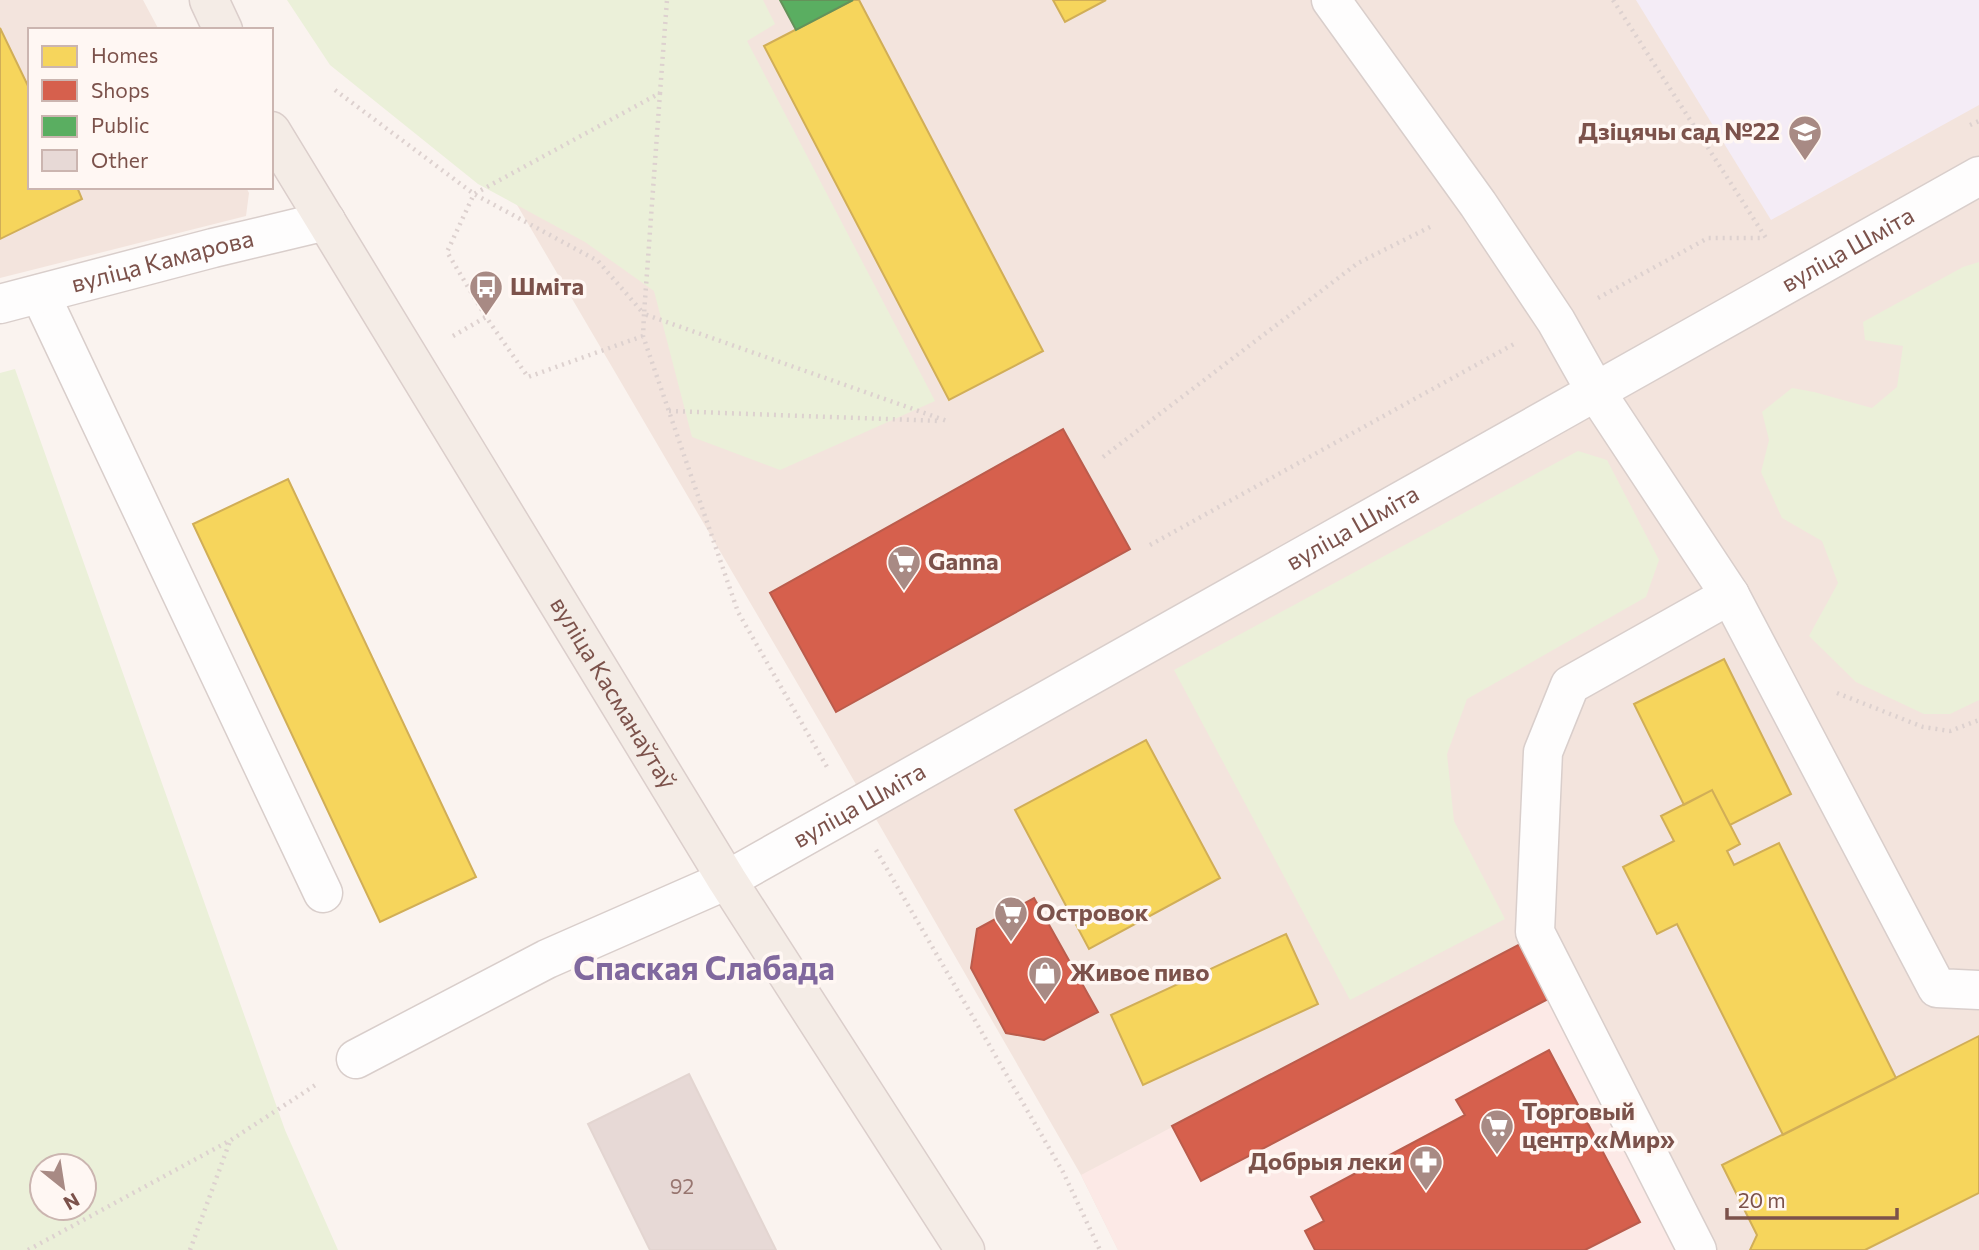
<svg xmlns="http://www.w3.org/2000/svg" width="1979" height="1250" viewBox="0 0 1979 1250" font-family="Commissioner,sans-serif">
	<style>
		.residential { fill: #f3e4dd }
		.commercial { fill: #fce9e6 }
		.education { fill: #f4ecf6 }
		.green { fill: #ebf0d9; fill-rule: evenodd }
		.homes { fill: #f6d55c; stroke: #d1ae57; stroke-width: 2 }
		.shops { fill: #d6604d; stroke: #bb5c4c; stroke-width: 2 }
		.public { fill: #5aae61; stroke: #64925a; stroke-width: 2 }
		.building { fill: #e7d9d6; stroke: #e3d5d1; stroke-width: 2 }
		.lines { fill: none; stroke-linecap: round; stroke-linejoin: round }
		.minor-casing { stroke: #d9cecb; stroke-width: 41 }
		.major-casing { stroke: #dbcecb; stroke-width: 41 }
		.path { stroke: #ddd1cf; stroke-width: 4.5; stroke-dasharray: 2 5; stroke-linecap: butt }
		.minor { stroke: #fefdfd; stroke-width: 38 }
		.major { stroke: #f4ece6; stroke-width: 38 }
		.labels { text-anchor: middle; stroke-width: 7; stroke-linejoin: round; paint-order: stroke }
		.number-label { font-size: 21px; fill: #987670 }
		.poi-label { font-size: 24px; font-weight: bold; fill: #7c524b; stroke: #fff7f3; text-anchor: start }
		.street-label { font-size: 24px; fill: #7c524b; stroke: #fff7f3 }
		.district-label { font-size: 32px; font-weight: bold; fill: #80689e; stroke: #fff7f3 }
	</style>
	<rect width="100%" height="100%" fill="#faf3ef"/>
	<!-- residential -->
	<path class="residential" d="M 0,0 L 143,0 L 159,30 L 30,30 L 30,187 L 246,187 L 249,193 L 246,216 L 0,278 Z
		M 397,0 L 1979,0 L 1979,1250 L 1118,1250 L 1081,1175 L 823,727 Z"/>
	<!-- commercial -->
	<path class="commercial" d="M 1522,943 L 1677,1250 L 1118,1250 L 1081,1175 Z"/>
	<!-- education -->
	<path class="education" d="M 1636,0 L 1979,0 L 1979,105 L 1771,220 Z"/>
	<!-- green -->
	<path class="green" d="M 287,0 L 763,0 L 775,24 L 747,41 L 935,401 L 780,470 L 692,437 L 654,291 L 585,242 L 478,184 L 330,65 Z
		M 1979,262 L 1979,700 L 1950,714 L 1924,714 L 1856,682 L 1809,636 L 1838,583 L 1822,541 L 1782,518 L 1761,472 L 1769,440 L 1762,412 L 1792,388 L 1814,392 L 1872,408 L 1897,387 L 1903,346 L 1865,340 L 1863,322 L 1963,267 Z
		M 15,369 L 285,1130 L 338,1250 L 0,1250 L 0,373 ZM 42,1166 L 84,1166 L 84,1208 L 42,1208 Z
		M 1578,451 L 1607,460 L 1659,560 L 1646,597 L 1467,699 L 1447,754 L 1454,821 L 1505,919 L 1350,1000 L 1174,670 Z"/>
	<!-- homes -->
	<path class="homes" d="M 853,0 L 859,0 L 1043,351 L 949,400 L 764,46 Z
		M 1053,0 L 1106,0 L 1065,22 Z
		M 0,28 L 30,90 L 30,187 L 77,187 L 82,199 L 0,239 Z
		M 288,479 L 476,877 L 380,922 L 193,524 Z
		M 1724,659 L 1791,794 L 1730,825 L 1712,790 L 1684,805 L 1634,704 Z
		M 1146,740 L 1220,878 L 1089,949 L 1015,810 Z
		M 1712,790 L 1740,844 L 1727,851 L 1734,865 L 1779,843 L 1896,1078 L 1783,1135 L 1677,924 L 1657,934 L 1623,867 L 1674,841 L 1661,816 Z
		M 1286,934 L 1318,1004 L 1143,1085 L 1111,1015 Z
		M 1979,1036 L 1979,1193 L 1865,1250 L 1750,1250 L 1757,1235 L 1722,1165 Z"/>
	<!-- shops -->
	<path class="shops" d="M 1063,429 L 1130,549 L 836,712 L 770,593 Z
		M 1034,898 L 1098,1012 L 1044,1040 L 1006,1033 L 971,968 L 977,929 Z
		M 1522,943 L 1550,998 L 1201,1181 L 1172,1126 Z
		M 1549,1050 L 1640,1222 L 1585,1250 L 1315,1250 L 1305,1231 L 1324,1221 L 1311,1197 L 1465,1115 L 1456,1100 Z"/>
	<!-- public -->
	<path class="public" d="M 780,0 L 853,0 L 796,30 Z"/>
	<!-- building -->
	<path class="building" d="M 689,1074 L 776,1250 L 650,1250 L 588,1124 Z"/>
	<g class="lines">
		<!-- minor casing -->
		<g class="minor-casing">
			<g id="minor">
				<path d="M 1331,0 L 1478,204 L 1556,321 L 1596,392 L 1730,595 L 1937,988 L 1979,990"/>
				<path d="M 40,294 L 323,893"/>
				<path id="s1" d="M 0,304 L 213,248 L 326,221"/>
				<path id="s2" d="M 356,1059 L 547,959 L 727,880 L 1979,176"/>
				<path d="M 1697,1250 L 1535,932 L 1543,752 L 1570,685 L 1730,595"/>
			</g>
		</g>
		<!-- major casing -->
		<g class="major-casing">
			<g id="major">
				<path d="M 209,0 L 223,30"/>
				<path id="s3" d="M 271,131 L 727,880 L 965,1250"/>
			</g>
		</g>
		<!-- path -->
		<path class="path" d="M 1613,0 L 1766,238
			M 335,90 L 474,194 L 598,261 L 644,314 L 643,336 L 738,612 L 827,767
			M 660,93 L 644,314 L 947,421
			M 1970,125 L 1979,121
			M 1598,298 L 1708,238 L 1763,238
			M 453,336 L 486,317
			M 643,336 L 528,377 L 486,317 L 447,252 L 474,194 L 660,93 L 667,0
			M 669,411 L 940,421
			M 1103,457 L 1358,263 L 1434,225
			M 1150,545 L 1514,344
			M 1837,693 L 1923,727 L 1950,731 L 1979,720
			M 876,850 L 1063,1172 L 1100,1250
			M 28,1250 L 231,1140 L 317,1084
			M 190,1250 L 230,1141"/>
		<!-- minor -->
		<use href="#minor" class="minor"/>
		<!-- major -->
		<use href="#major" class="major"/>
	</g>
	<!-- icons -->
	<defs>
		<g id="school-pin" transform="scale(1.75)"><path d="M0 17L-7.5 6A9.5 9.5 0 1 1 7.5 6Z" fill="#a88a84" stroke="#fff7f3"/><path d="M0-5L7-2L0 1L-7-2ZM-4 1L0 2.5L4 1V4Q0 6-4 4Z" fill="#fff"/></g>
		<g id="bus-pin" transform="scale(1.75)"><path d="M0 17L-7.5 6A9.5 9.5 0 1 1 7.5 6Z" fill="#a88a84" stroke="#fff7f3"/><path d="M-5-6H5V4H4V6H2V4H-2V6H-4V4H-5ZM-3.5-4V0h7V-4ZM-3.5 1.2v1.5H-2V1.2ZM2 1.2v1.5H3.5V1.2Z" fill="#fff"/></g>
		<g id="supermarket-pin" transform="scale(1.75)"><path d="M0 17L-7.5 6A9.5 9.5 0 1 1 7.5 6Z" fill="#a88a84" stroke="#fff7f3"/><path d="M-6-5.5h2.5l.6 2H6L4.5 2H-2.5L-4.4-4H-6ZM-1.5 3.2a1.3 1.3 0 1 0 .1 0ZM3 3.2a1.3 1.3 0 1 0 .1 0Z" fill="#fff"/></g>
		<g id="shop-pin" transform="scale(1.75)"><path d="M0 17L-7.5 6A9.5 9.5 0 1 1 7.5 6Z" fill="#a88a84" stroke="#fff7f3"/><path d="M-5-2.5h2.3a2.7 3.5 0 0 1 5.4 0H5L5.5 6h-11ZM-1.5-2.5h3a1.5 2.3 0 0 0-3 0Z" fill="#fff"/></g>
		<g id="pharmacy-pin" transform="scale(1.75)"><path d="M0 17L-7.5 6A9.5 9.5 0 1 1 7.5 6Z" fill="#a88a84" stroke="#fff7f3"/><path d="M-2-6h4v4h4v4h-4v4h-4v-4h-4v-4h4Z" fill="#fff"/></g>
	</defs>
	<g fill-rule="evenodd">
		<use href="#school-pin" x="1805" y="132"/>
		<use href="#bus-pin" x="486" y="287"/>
		<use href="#supermarket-pin" x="904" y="562"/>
		<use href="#supermarket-pin" x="1011" y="913"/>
		<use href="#shop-pin" x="1045" y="973"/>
		<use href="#supermarket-pin" x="1497" y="1126"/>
		<use href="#pharmacy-pin" x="1426" y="1162"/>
	</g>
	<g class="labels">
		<!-- number labels -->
		<g class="number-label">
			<text x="682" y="1194">92</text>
		</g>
		<!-- poi labels -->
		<g class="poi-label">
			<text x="1780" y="140" text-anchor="end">Дзіцячы сад №22</text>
			<text x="510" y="295">Шміта</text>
			<text x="928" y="570">Ganna</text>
			<text x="1036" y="921">Островок</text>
			<text x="1070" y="981">Живое пиво</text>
			<text x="1522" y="1120">Торговый<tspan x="1522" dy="28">центр «Мир»</tspan></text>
			<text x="1402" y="1170" text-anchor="end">Добрыя леки</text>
		</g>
		<!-- street labels -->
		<g class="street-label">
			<text dy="8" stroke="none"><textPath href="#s2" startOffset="1698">вуліца Шміта</textPath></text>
			<text dy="8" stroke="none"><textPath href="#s1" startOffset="168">вуліца Камарова</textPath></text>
			<text dy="8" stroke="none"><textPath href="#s2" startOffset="1130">вуліца Шміта</textPath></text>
			<text dy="8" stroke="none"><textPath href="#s3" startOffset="658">вуліца Касманаўтаў</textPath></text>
			<text dy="8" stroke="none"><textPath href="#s2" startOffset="564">вуліца Шміта</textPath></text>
		</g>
		<!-- district labels -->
		<g class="district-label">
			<text x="704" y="980">Спаская Слабада</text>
		</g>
	</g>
	<!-- legend -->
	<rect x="28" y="28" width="245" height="161" fill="#fff7f3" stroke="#cbb5b0" stroke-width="2"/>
	<rect x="42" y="46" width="35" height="21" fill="#f6d55c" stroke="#cbb5b0" stroke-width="2"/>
	<text x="91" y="63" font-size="21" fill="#7c524b">Homes</text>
	<rect x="42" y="80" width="35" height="21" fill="#d6604d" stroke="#cbb5b0" stroke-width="2"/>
	<text x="91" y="98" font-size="21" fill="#7c524b">Shops</text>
	<rect x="42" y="116" width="35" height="21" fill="#5aae61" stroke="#cbb5b0" stroke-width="2"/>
	<text x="91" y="133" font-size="21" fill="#7c524b">Public</text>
	<rect x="42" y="150" width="35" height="21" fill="#e7d9d6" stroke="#cbb5b0" stroke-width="2"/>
	<text x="91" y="168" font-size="21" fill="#7c524b">Other</text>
	<!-- north arrow -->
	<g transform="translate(63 1187) rotate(150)"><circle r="33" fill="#fff7f3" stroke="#cbb5b0" stroke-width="2"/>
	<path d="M0-5L12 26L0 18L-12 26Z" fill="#a88a84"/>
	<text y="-10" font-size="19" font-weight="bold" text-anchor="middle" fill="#7c524b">N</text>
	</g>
	<!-- scale -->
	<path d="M1727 1208v10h170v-10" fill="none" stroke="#7c524b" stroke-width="3.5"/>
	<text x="1738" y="1208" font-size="21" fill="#7c524b" stroke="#fff7f3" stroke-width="5" paint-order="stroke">20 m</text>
</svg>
